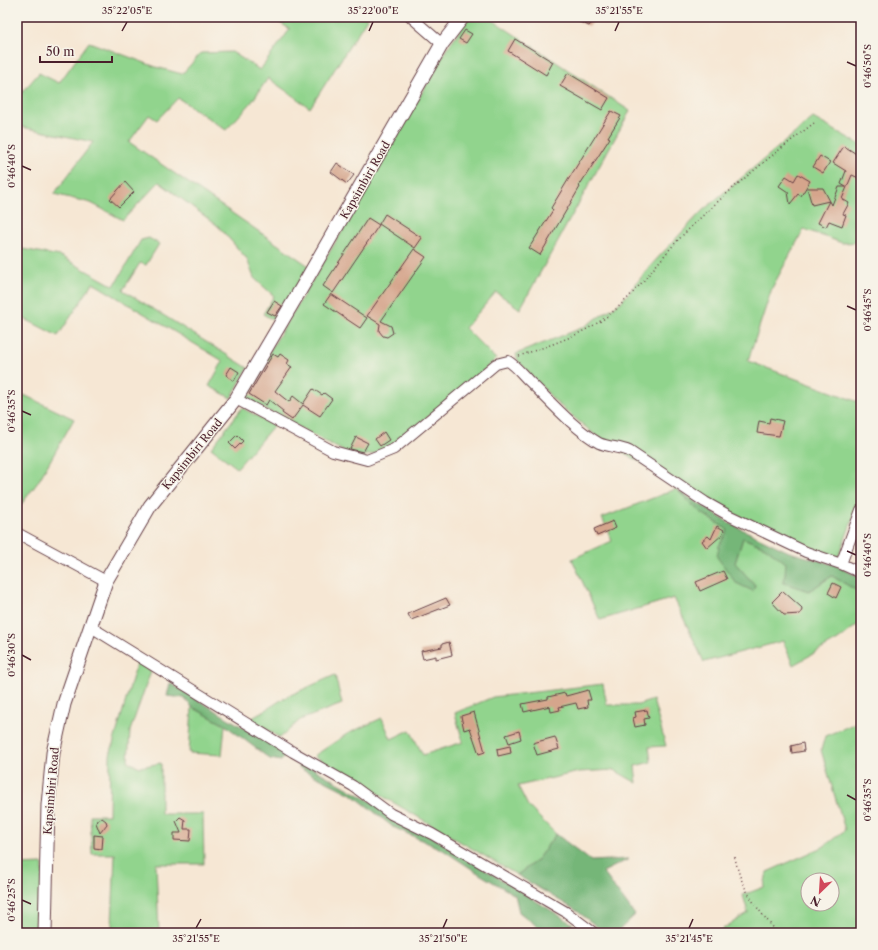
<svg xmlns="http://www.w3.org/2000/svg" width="878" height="950" viewBox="0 0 878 950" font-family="'Libre Caslon Text',serif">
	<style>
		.green { fill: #91d48d; stroke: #6e7a5c; fill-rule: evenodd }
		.forest { fill: #74b678; stroke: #5f6a52 }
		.building { fill: #d5a58c }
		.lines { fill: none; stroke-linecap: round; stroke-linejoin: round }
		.minor-casing { stroke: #643d44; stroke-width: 12 }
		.tertiary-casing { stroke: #643d44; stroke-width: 15 }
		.path { stroke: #643d44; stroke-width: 1.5; stroke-dasharray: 1 3; stroke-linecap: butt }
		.minor { stroke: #fff; stroke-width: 10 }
		.tertiary { stroke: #fff; stroke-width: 13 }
		.ticks { fill: none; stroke: #4a1f2b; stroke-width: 1.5 }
		.labels { text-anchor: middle; stroke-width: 3; stroke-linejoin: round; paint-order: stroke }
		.street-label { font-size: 11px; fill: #4a1f2b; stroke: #f7f3e8 }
		.neatline { fill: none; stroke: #4a1f2b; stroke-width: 1.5 }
		.ticks-label { font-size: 10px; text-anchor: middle; fill: #4a1f2b }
	</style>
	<rect width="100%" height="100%" fill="#f7f3e8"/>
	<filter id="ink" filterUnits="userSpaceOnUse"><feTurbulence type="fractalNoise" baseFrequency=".025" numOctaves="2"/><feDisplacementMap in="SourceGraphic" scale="8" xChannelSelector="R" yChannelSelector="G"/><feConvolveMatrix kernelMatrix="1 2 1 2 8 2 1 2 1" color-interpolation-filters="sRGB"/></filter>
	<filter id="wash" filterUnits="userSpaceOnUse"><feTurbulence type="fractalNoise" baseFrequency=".012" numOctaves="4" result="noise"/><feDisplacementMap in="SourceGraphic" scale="16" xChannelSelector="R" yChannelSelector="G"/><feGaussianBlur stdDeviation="0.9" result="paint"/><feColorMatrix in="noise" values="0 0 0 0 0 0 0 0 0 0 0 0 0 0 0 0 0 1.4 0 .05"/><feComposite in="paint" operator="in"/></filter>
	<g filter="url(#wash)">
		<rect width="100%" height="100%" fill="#f6e7d4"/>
		<!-- green -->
		<path class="green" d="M 270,17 L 368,17 L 310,108 L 268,78 L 251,103 L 226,130 L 178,98 L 157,120 L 149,115 L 129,142 L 309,266 L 275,321 L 263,314 L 274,296 L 254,278 L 247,259 L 218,226 L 159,182 L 123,220 L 91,203 L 54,194 L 93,142 L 17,126 L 17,98 L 39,73 L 59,83 L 89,42 L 156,67 L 182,74 L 201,53 L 232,52 L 260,70 L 290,29 Z
			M 469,17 L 488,17 L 630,111 L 520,309 L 496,292 L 465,328 L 496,359 L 457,395 L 394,443 L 374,454 L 361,456 L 345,452 L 242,397 L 349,220 L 448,47 Z
			M 813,118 L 861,145 L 861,242 L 842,243 L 804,229 L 772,288 L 748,361 L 861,403 L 861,497 L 838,558 L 805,547 L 728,511 L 601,440 L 557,403 L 518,361 L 516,354 L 584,327 L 621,302 L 653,263 L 702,211 Z
			M 149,238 L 159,244 L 146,265 L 140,263 L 123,290 L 248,368 L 231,398 L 209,386 L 223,361 L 93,283 L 58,336 L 23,318 L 17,317 L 17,248 L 60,256 L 114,286 L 141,240 Z
			M 24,395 L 74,419 L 38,482 L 17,510 L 17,411 Z
			M 242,408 L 274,425 L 237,468 L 211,448 Z
			M 676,489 L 699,511 L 728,530 L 719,546 L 753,591 L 755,585 L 735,563 L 743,538 L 765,547 L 787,563 L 784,583 L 809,591 L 832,576 L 861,593 L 861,622 L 838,640 L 793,665 L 783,641 L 704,662 L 674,598 L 600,620 L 572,559 L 612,541 L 602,518 Z
			M 137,662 L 151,671 L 130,731 L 128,762 L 140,767 L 161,763 L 161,814 L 203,814 L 204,864 L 156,864 L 159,933 L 113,933 L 112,924 L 115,854 L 92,854 L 90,815 L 109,815 L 110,755 Z
			M 335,675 L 342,704 L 300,720 L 280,738 L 251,719 L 286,697 Z
			M 603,684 L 607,705 L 638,705 L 653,700 L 666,746 L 649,747 L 651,762 L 635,766 L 637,783 L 614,770 L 579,772 L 518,786 L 528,806 L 556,834 L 536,861 L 517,875 L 314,756 L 347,734 L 382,718 L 391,739 L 410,730 L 423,755 L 463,742 L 455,713 L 493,697 Z
			M 192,707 L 225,725 L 222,755 L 189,753 Z
			M 861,721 L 861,933 L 716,933 L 748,913 L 743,895 L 764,887 L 767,872 L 823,847 L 845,830 L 821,750 L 825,736 ZM 808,880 L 832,880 L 832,904 L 808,904 Z
			M 43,864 L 42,933 L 17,933 L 17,865 Z"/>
		<!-- forest -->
		<path class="forest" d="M 676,489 L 731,524 L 789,552 L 835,565 L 861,578 L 861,593 L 832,576 L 809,591 L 784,583 L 786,563 L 765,547 L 743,538 L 735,563 L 755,585 L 753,591 L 736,583 L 717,557 L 719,546 L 728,530 L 699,511 Z
			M 170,683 L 287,754 L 281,761 L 270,759 L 225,725 L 192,707 L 184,698 L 167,696 Z
			M 300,761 L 428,834 L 573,924 L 560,930 L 543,931 L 519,912 L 515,895 L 481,875 L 443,850 L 393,827 L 353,795 L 299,768 Z
			M 556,834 L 591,861 L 629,859 L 603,872 L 635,915 L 616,933 L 605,933 L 577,911 L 517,875 L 536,861 Z"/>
		<g id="blocks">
			<!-- building -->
			<path class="building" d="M 597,18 L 589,26 L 574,19 Z
				M 465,30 L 472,34 L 466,43 L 459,39 Z
				M 515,39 L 553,62 L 546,75 L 508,51 Z
				M 568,73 L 609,98 L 602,110 L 560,86 Z
				M 611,111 L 621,116 L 608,137 L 610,138 L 579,186 L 580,187 L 540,255 L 529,248 L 553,210 L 551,208 L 568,180 Z
				M 844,146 L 861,157 L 861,179 L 852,175 L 842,199 L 849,203 L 843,214 L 846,215 L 842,226 L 829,221 L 826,227 L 818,223 L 829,201 L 812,205 L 807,188 L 823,188 L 832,205 L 839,187 L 846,187 L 841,184 L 846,171 L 833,163 Z
				M 820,156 L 830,162 L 823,173 L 813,167 Z
				M 337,163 L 354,175 L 347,184 L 331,172 Z
				M 798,174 L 810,181 L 801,196 L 798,194 L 790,204 L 788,192 L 779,186 L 786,176 L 794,181 Z
				M 125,182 L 134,192 L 119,207 L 110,199 Z
				M 385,214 L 422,238 L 415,248 L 379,224 Z
				M 368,218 L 379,225 L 333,293 L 323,286 Z
				M 414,249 L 426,257 L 381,321 L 391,326 L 393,333 L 387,337 L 383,336 L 379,331 L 380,324 L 367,316 Z
				M 331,294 L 367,318 L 360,328 L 324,304 Z
				M 274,301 L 282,306 L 275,316 L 267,312 Z
				M 273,354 L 278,357 L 280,354 L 289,360 L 287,364 L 292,367 L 275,391 L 289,402 L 293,396 L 303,404 L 313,389 L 322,395 L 324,393 L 332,399 L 320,416 L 303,405 L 292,420 L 282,413 L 283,411 L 269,400 L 266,405 L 249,394 Z
				M 231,367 L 239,372 L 234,381 L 226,375 Z
				M 770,418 L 783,421 L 779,436 L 757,433 L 759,421 L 769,423 Z
				M 384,432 L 389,440 L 380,446 L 375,439 Z
				M 237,435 L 243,441 L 235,449 L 229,443 Z
				M 356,437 L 368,443 L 363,452 L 350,449 Z
				M 613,521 L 616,528 L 597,536 L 594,529 Z
				M 717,526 L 724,530 L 722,535 L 707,548 L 702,541 L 708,536 L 711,539 Z
				M 723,571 L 727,579 L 700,591 L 696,582 Z
				M 833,583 L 841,587 L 836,598 L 828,593 Z
				M 783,591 L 801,607 L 802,610 L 800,614 L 784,615 L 772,602 Z
				M 446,598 L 450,605 L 411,620 L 408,614 Z
				M 449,642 L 452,655 L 436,659 L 436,656 L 423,659 L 421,651 L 442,647 L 442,644 Z
				M 588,690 L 591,700 L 587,700 L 588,707 L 578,709 L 576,703 L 559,707 L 560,710 L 551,712 L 550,706 L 524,712 L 522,704 L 548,699 L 548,697 L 565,693 L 566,696 Z
				M 647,710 L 649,718 L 644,719 L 645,725 L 635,727 L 633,718 L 636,717 L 635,712 Z
				M 474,712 L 485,752 L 479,754 L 470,728 L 464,730 L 461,716 Z
				M 519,731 L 521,739 L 509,743 L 506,735 Z
				M 555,737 L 559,749 L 537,755 L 533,743 Z
				M 803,743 L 804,751 L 792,753 L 791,746 Z
				M 510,746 L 511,753 L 498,756 L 497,749 Z
				M 180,817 L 185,820 L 184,829 L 191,829 L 190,841 L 174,840 L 174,833 L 181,833 L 176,821 Z
				M 102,818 L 106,821 L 107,824 L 100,833 L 96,823 L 97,820 Z
				M 94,835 L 103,836 L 102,849 L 94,848 Z"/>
		</g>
	</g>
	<g filter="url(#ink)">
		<use href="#blocks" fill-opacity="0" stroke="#643d44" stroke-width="1"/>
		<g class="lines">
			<!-- minor casing -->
			<g class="minor-casing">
				<path id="minor" d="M 411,17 L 442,44
					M 236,399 L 333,451 L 367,460 L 394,449 L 496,364 L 508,361 C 516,366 521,373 528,380 C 550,401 573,428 599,443 C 608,447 620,447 629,451 L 705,502 L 728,515 L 806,552 L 841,564 L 861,573
					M 17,533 L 106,581
					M 841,564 L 861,510
					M 91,627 L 293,752 L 353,786 L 391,814 L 432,834 L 566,912 L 594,933"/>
			</g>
			<!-- tertiary casing -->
			<g class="tertiary-casing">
				<path id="tertiary" d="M 45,933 L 48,805 L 53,753 L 64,704 L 106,581 L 150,506 L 236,399 L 305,282 L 442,44 L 463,17"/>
			</g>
			<!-- path -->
			<path class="path" d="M 519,356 C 547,346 577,337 602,320 C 634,298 654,265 681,237 C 722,195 768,158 814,123
				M 735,857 C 740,888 758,910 778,933"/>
			<!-- minor -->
			<use href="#minor" class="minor"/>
			<!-- tertiary -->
			<use href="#tertiary" class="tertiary"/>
		</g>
	</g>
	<!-- ticks -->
	<path class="ticks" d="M 122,31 L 127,22M 369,31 L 373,22M 615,31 L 619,22M 847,62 L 856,66M 22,166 L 31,170M 847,306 L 856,310M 22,411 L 31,415M 847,551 L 856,555M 22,655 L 31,660M 847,795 L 856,800M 22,900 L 31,904M 196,928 L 201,919M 443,928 L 447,919M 689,928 L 693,919"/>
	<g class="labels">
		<!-- street labels -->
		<g class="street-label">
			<text transform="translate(365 180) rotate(-60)" y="4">Kapsimbiri Road</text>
			<text transform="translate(192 454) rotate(-51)" y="4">Kapsimbiri Road</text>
			<text transform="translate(51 791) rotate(-85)" y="4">Kapsimbiri Road</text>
		</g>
	</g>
	<!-- margin -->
	<rect width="878" height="950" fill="none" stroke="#f7f3e8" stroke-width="44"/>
	<!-- north arrow -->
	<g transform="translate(820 892) rotate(205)"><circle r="19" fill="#f7f3e8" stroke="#b29e9c"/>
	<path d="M0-3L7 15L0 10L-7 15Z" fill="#d1495b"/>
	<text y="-6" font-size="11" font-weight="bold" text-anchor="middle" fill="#4a1f2b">N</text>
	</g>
	<!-- scale -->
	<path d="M40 56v6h72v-6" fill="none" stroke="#4a1f2b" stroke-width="2"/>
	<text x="46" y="56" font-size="12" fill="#4a1f2b" stroke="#f7f3e8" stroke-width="3" paint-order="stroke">50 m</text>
	<rect x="22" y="22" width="834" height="906" class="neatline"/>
	<g class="ticks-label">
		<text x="127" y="14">35°22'05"E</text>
		<text x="373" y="14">35°22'00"E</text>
		<text x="619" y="14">35°21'55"E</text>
		<text transform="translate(867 66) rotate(-90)" y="4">0°46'50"S</text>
		<text transform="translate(11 166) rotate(-90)" y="4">0°46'40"S</text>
		<text transform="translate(867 310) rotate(-90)" y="4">0°46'45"S</text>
		<text transform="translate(11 411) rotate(-90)" y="4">0°46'35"S</text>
		<text transform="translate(867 555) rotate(-90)" y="4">0°46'40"S</text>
		<text transform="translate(11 655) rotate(-90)" y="4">0°46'30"S</text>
		<text transform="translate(867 800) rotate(-90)" y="4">0°46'35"S</text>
		<text transform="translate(11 900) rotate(-90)" y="4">0°46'25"S</text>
		<text x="196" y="942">35°21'55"E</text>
		<text x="443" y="942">35°21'50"E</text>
		<text x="689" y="942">35°21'45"E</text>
	</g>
</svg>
